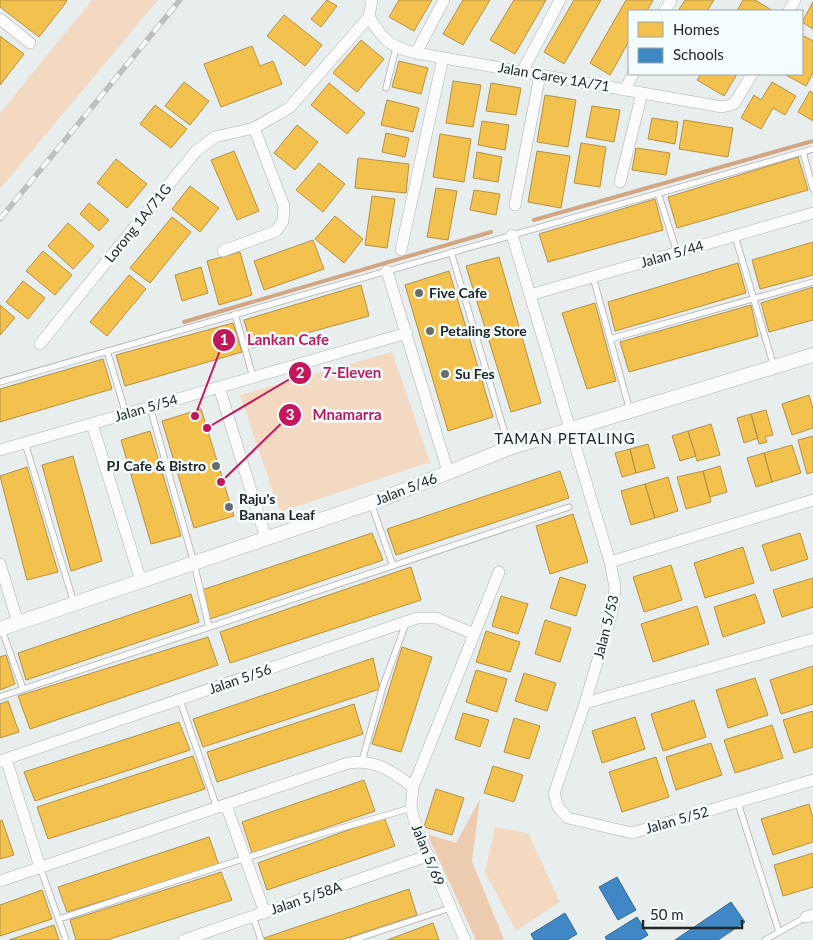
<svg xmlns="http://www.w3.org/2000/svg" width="813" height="940" viewBox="0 0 813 940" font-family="Lato,sans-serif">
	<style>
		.green { fill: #f4d9c2 }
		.forest { fill: #edcbae }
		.homes { fill: #f2c14e; stroke: #b49242 }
		.schools { fill: #3f88c5; stroke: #366b96 }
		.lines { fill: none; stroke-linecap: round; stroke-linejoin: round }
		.stream { stroke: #d1a682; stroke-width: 4 }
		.service-casing { stroke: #acafb0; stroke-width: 7 }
		.minor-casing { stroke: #acafb0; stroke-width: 12 }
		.tertiary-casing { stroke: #acafb0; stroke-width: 15 }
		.service { stroke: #fcfcfc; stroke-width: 5.5 }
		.minor { stroke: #fcfcfc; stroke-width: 11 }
		.tertiary { stroke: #fcfcfc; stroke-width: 14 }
		.rail-casing { stroke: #bebfbf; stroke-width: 5.5 }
		.rail { stroke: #f3fcfe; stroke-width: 4; stroke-dasharray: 11; stroke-linecap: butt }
		.poi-dot { fill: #676c6d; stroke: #f3fcfe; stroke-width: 2 }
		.labels { text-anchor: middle; stroke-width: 5; stroke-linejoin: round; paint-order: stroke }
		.street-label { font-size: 14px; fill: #222627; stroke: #f3fcfe }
		.poi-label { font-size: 14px; font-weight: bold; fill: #222627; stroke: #f3fcfe; text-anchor: start }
		.neighbourhood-label { font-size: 15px; letter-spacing: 1px; fill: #222627; stroke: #f3fcfe }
		.leader { fill: none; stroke: #c2185b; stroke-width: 2 }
		.callout-dot { fill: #c2185b; stroke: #f3fcfe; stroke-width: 2 }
		.mark-label { font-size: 15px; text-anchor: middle; font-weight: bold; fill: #fff }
		.callout-label { font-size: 15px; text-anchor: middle; font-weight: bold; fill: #c2185b; stroke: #f3fcfe; stroke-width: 5; stroke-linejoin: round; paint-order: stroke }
	</style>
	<rect width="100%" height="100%" fill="#e8edee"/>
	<!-- green -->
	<path class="green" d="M 92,0 L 158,0 L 0,189 L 0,113 Z
		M 392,352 L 430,462 L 280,512 L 240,395 Z
		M 495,827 L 528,833 L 560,902 L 516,931 L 485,872 Z"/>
	<!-- forest -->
	<path class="forest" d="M 480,799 L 472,861 L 504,940 L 476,940 L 427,834 L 456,843 Z"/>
	<!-- homes -->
	<path class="homes" d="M 0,0 L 66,0 L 67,1 L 39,37 L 0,7 Z
		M 327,0 L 337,6 L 321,27 L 311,19 Z
		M 399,0 L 432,0 L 414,31 L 389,17 Z
		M 463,0 L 490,0 L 463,45 L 443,34 Z
		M 514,0 L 546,0 L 515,54 L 490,40 Z
		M 574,0 L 601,0 L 564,64 L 544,52 Z
		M 626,0 L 653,0 L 647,11 L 629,11 L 629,41 L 610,75 L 590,63 Z
		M 685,0 L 714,0 L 707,11 L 678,11 Z
		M 743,0 L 755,0 L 773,11 L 737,11 Z
		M 813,2 L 813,29 L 802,22 Z
		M 284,15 L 322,45 L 305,66 L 267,36 Z
		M 802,35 L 813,41 L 813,73 L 806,86 L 784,74 L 802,74 Z
		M 0,36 L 24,54 L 0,85 Z
		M 361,40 L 384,59 L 357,92 L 333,73 Z
		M 252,46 L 260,66 L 273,61 L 282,84 L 221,107 L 204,64 Z
		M 399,61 L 428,68 L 421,94 L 392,87 Z
		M 701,74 L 737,74 L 724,96 L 697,80 Z
		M 453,81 L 481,85 L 473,127 L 446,123 Z
		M 184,82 L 209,101 L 190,125 L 165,106 Z
		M 772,82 L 796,96 L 785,115 L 773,108 L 761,129 L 741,118 L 754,95 L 761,100 Z
		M 329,83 L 365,113 L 347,134 L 311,105 Z
		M 491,83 L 521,88 L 516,115 L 486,111 Z
		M 810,91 L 813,93 L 813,121 L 798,112 Z
		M 545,95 L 576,100 L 568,147 L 537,142 Z
		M 387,100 L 419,108 L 413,132 L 381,125 Z
		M 155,105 L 187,129 L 171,148 L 140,124 Z
		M 592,106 L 620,110 L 614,142 L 586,137 Z
		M 652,118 L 678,122 L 675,144 L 648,139 Z
		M 684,120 L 733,128 L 728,157 L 679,149 Z
		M 482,121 L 509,125 L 505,150 L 478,145 Z
		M 297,125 L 318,142 L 295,170 L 274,153 Z
		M 386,133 L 409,138 L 405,157 L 382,152 Z
		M 440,134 L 471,139 L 464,182 L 433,177 Z
		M 581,143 L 606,147 L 600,187 L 574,183 Z
		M 636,148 L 670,153 L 666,175 L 632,170 Z
		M 234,151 L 259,211 L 237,220 L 211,160 Z
		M 537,151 L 570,156 L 561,208 L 528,202 Z
		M 477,152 L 502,157 L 498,182 L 473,178 Z
		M 798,157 L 808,190 L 677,228 L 668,197 Z
		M 358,158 L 409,164 L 406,193 L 355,188 Z
		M 116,159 L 147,184 L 127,208 L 97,183 Z
		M 319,163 L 345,184 L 323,212 L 296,190 Z
		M 190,186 L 219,208 L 200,232 L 172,209 Z
		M 436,188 L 457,191 L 448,240 L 427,237 Z
		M 474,190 L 500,194 L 496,215 L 470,210 Z
		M 372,196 L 395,199 L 387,248 L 365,245 Z
		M 655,199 L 663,230 L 548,262 L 539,234 Z
		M 89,203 L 109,220 L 99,231 L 80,214 Z
		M 335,216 L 363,239 L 344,263 L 315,239 Z
		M 172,217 L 191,232 L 150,283 L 130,268 Z
		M 68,223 L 94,246 L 73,269 L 48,246 Z
		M 313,240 L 324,269 L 264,290 L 254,261 Z
		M 813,242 L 813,275 L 760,289 L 752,260 Z
		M 43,251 L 72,275 L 55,295 L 26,271 Z
		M 240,252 L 252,295 L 219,305 L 207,261 Z
		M 499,257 L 541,403 L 511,412 L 466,266 Z
		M 738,263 L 746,293 L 615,331 L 608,302 Z
		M 201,267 L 208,293 L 182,301 L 175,275 Z
		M 449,271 L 493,417 L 448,431 L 405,285 Z
		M 129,275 L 146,289 L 107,336 L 90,322 Z
		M 23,281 L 45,298 L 28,319 L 6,302 Z
		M 361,285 L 369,316 L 252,348 L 244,320 Z
		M 813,287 L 813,320 L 769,332 L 761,303 Z
		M 595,303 L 616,381 L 587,389 L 562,313 Z
		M 0,305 L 15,318 L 0,335 Z
		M 751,305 L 758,336 L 629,372 L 620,342 Z
		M 233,323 L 242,352 L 125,386 L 116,355 Z
		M 103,359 L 112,389 L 0,422 L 0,389 Z
		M 809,395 L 813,409 L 813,428 L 792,435 L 782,404 Z
		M 201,409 L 234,516 L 194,528 L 162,421 Z
		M 766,410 L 773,435 L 765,437 L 767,442 L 759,444 L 751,414 Z
		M 751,414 L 758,438 L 744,443 L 737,418 Z
		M 711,424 L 720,455 L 697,461 L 688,431 Z
		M 150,431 L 181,536 L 151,544 L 121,440 Z
		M 688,431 L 696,456 L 680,461 L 672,436 Z
		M 813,436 L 813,472 L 807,474 L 798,440 Z
		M 648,444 L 655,468 L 636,473 L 630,449 Z
		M 792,445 L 801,473 L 772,482 L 764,453 Z
		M 630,449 L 636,473 L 622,477 L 615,453 Z
		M 764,453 L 772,482 L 756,487 L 747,458 Z
		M 73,456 L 102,561 L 71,571 L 42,465 Z
		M 720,466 L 727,492 L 710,497 L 703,471 Z
		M 27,467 L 58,572 L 27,580 L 0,476 Z
		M 560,471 L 569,498 L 396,555 L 387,529 Z
		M 703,471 L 711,502 L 686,509 L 677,477 Z
		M 668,477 L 678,511 L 655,518 L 645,484 Z
		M 645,484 L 655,518 L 631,525 L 621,491 Z
		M 573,514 L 588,562 L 550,574 L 536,526 Z
		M 372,533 L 383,560 L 210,619 L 202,590 Z
		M 800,533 L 808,559 L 771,571 L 762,545 Z
		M 743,547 L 754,583 L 705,598 L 694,563 Z
		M 671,565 L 682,600 L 644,612 L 633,577 Z
		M 411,567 L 421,600 L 230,663 L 220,632 Z
		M 560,577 L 586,585 L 576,616 L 550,608 Z
		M 813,578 L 813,607 L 782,617 L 773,590 Z
		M 191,594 L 199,622 L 26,680 L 18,653 Z
		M 755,594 L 765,623 L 723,637 L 714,607 Z
		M 501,596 L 528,604 L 518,634 L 492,626 Z
		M 697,606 L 709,644 L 653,662 L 641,624 Z
		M 545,620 L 571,628 L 560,662 L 535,654 Z
		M 486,631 L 520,642 L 510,672 L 476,662 Z
		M 208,637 L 218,665 L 30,729 L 18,696 Z
		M 402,647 L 432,657 L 401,752 L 372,744 Z
		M 6,655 L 15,684 L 0,690 L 0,657 Z
		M 373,658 L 380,689 L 203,747 L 193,719 Z
		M 813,666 L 813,704 L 781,714 L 770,680 Z
		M 476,670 L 507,679 L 497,712 L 466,702 Z
		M 524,673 L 556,683 L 547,711 L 515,701 Z
		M 755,678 L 768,715 L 728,728 L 716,690 Z
		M 694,700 L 706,737 L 663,751 L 651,714 Z
		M 8,701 L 19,732 L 0,738 L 0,704 Z
		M 354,704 L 363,734 L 217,782 L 207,752 Z
		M 813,711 L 813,747 L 794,753 L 783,720 Z
		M 463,713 L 489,720 L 480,747 L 455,739 Z
		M 635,717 L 645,749 L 602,763 L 592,731 Z
		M 514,718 L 540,726 L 529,759 L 504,752 Z
		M 179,722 L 190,750 L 35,801 L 24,772 Z
		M 772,725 L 783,758 L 735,773 L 724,740 Z
		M 711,743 L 722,775 L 676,790 L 666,757 Z
		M 193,756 L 205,789 L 48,839 L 37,807 Z
		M 656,757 L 669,797 L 622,812 L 609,772 Z
		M 493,766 L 523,775 L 514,802 L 484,793 Z
		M 364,780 L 375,811 L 252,853 L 242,822 Z
		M 436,789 L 464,798 L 452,835 L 424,827 Z
		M 809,804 L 813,818 L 813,842 L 773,855 L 761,819 Z
		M 384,817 L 395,846 L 267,890 L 258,863 Z
		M 2,820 L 14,855 L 0,859 L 0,821 Z
		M 209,837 L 219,865 L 67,912 L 58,887 Z
		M 813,853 L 813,887 L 783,896 L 774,865 Z
		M 221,872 L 232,900 L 107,940 L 76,940 L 70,920 Z
		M 409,889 L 417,915 L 341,940 L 265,940 L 264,938 Z
		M 42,890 L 52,919 L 0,936 L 0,905 Z
		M 433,923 L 439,940 L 387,940 Z
		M 54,925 L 59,940 L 9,940 Z"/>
	<!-- schools -->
	<path class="schools" d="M 617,877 L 636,910 L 618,920 L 599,887 Z
		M 731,902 L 745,922 L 718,940 L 675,940 Z
		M 565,913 L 577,934 L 567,940 L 534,940 L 531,934 Z
		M 637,917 L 648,935 L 640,940 L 607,940 L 605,937 Z"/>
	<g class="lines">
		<!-- stream -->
		<path class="stream" d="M 534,220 L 813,141
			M 184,322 L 491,232"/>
		<!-- service casing -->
		<g class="service-casing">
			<path id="service" d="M 386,88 L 396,48
				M 803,152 L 813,189
				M 658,193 L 677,252
				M 735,236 L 774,367
				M 451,252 L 509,447
				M 593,277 L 630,411
				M 235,314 L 253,377
				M 610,339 L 813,282
				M 107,351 L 126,414
				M 0,382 L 813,149
				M 150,407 L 194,563 L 209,627
				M 25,443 L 74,603
				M 371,503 L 393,566
				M 2,630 L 23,689
				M 0,697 L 569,507
				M 180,700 L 217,808
				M 362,761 L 383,686 L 406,623
				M 738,803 L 779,932
				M 40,867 L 66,940
				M 253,917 L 261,940
				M 59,919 L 307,838 L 411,808
				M 353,940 L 450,908
				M 765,940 L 806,917"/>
		</g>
		<!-- minor casing -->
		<g class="minor-casing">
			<path id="minor" d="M 372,0 L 369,17 C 383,39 389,47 416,53 L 722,107 L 734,104 L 752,74
				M 665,11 L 671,0
				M 789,11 L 795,0
				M 0,19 L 30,43
				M 416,53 L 444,0
				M 522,72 L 560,0
				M 625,90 L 633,74
				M 620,182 L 642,93
				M 515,205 L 540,75
				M 512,235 L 610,562 L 615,587 L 613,609 L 585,703 L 554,794 L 558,807 L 568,818 L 632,833 L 813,780
				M 401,250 L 443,58
				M 223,251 L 276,231 L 283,221 L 284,206 L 254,128
				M 387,271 L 448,472
				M 530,295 L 813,213
				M 40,344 L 196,151 L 215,137 L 254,128 L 289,108 L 369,17
				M 219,387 L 266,539
				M 92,424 L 141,581
				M 0,450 L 407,333
				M 610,562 L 813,500
				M 0,564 L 18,623
				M 585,703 L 813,639
				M 6,759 L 40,867
				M 0,761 L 417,618 L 436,618 L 474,634
				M 413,787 L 499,572
				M 226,805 L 265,913
				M 0,881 L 348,763 C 376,759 392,771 413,787 L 411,808 L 418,833 L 465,940
				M 806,917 L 813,915
				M 184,940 L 427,856"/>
		</g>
		<!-- tertiary casing -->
		<g class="tertiary-casing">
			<path id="tertiary" d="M 0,629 L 382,499 L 509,448 L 813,355"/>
		</g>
		<!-- service -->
		<use href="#service" class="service"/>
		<!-- minor -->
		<use href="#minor" class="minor"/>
		<!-- tertiary -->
		<use href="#tertiary" class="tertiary"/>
		<!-- rail casing -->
		<g class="rail-casing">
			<path id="rail" d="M 0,219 L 180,0"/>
		</g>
		<!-- rail -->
		<use href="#rail" class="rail"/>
	</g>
	<!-- markers -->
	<g class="poi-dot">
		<circle cx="419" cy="293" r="5"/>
		<circle cx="430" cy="331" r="5"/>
		<circle cx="445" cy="374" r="5"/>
		<circle cx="216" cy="466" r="5"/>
		<circle cx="229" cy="507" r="5"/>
	</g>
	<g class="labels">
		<!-- street labels -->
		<g class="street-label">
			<text transform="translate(554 77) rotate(10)" y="5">Jalan Carey 1A/71</text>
			<text transform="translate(138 223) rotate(-51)" y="5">Lorong 1A/71G</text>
			<text transform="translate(672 254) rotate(-16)" y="5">Jalan 5/44</text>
			<text transform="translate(146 408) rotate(-16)" y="5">Jalan 5/54</text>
			<text transform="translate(406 489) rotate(-21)" y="5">Jalan 5/46</text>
			<text transform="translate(606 627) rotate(-76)" y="5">Jalan 5/53</text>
			<text transform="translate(240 679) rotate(-19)" y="5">Jalan 5/56</text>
			<text transform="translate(677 820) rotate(-16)" y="5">Jalan 5/52</text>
			<text transform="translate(428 855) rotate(68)" y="5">Jalan 5/69</text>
			<text transform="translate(306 898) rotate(-19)" y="5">Jalan 5/58A</text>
		</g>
		<!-- poi labels -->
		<g class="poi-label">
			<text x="429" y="298">Five Cafe</text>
			<text x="440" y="336">Petaling Store</text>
			<text x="455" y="379">Su Fes</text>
			<text x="206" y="471" text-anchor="end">PJ Cafe &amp; Bistro</text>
			<text x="239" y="504">Raju's<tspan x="239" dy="16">Banana Leaf</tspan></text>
		</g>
		<!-- neighbourhood labels -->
		<g class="neighbourhood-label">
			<text x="565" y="444">TAMAN PETALING</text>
		</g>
	</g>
	<!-- callouts -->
	<path class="leader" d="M195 416L224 340M207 428L300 373M221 482L290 415"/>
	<g class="callout-dot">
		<circle cx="195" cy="416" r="5"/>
		<circle cx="207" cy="428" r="5"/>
		<circle cx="221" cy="482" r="5"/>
		<circle cx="224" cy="340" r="12"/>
		<circle cx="300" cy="373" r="12"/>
		<circle cx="290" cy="415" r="12"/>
	</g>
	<g class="mark-label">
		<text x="224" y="345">1</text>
		<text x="300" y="378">2</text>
		<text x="290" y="420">3</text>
	</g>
	<g class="callout-label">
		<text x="288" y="345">Lankan Cafe</text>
		<text x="352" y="378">7-Eleven</text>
		<text x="347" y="420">Mnamarra</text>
	</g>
	<!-- legend -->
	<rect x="628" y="10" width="175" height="65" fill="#f3fcfe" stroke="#9fa6a8"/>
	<rect x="638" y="22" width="25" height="15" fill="#f2c14e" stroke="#9fa6a8"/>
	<text x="673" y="35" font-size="15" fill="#222627">Homes</text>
	<rect x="638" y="48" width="25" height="15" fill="#3f88c5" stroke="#9fa6a8"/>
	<text x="673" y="60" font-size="15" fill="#222627">Schools</text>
	<!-- scale -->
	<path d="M643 920v8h99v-8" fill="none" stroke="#222627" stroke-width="2.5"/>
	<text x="650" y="920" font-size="15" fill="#222627" stroke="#f3fcfe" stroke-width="4" paint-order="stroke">50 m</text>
</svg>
